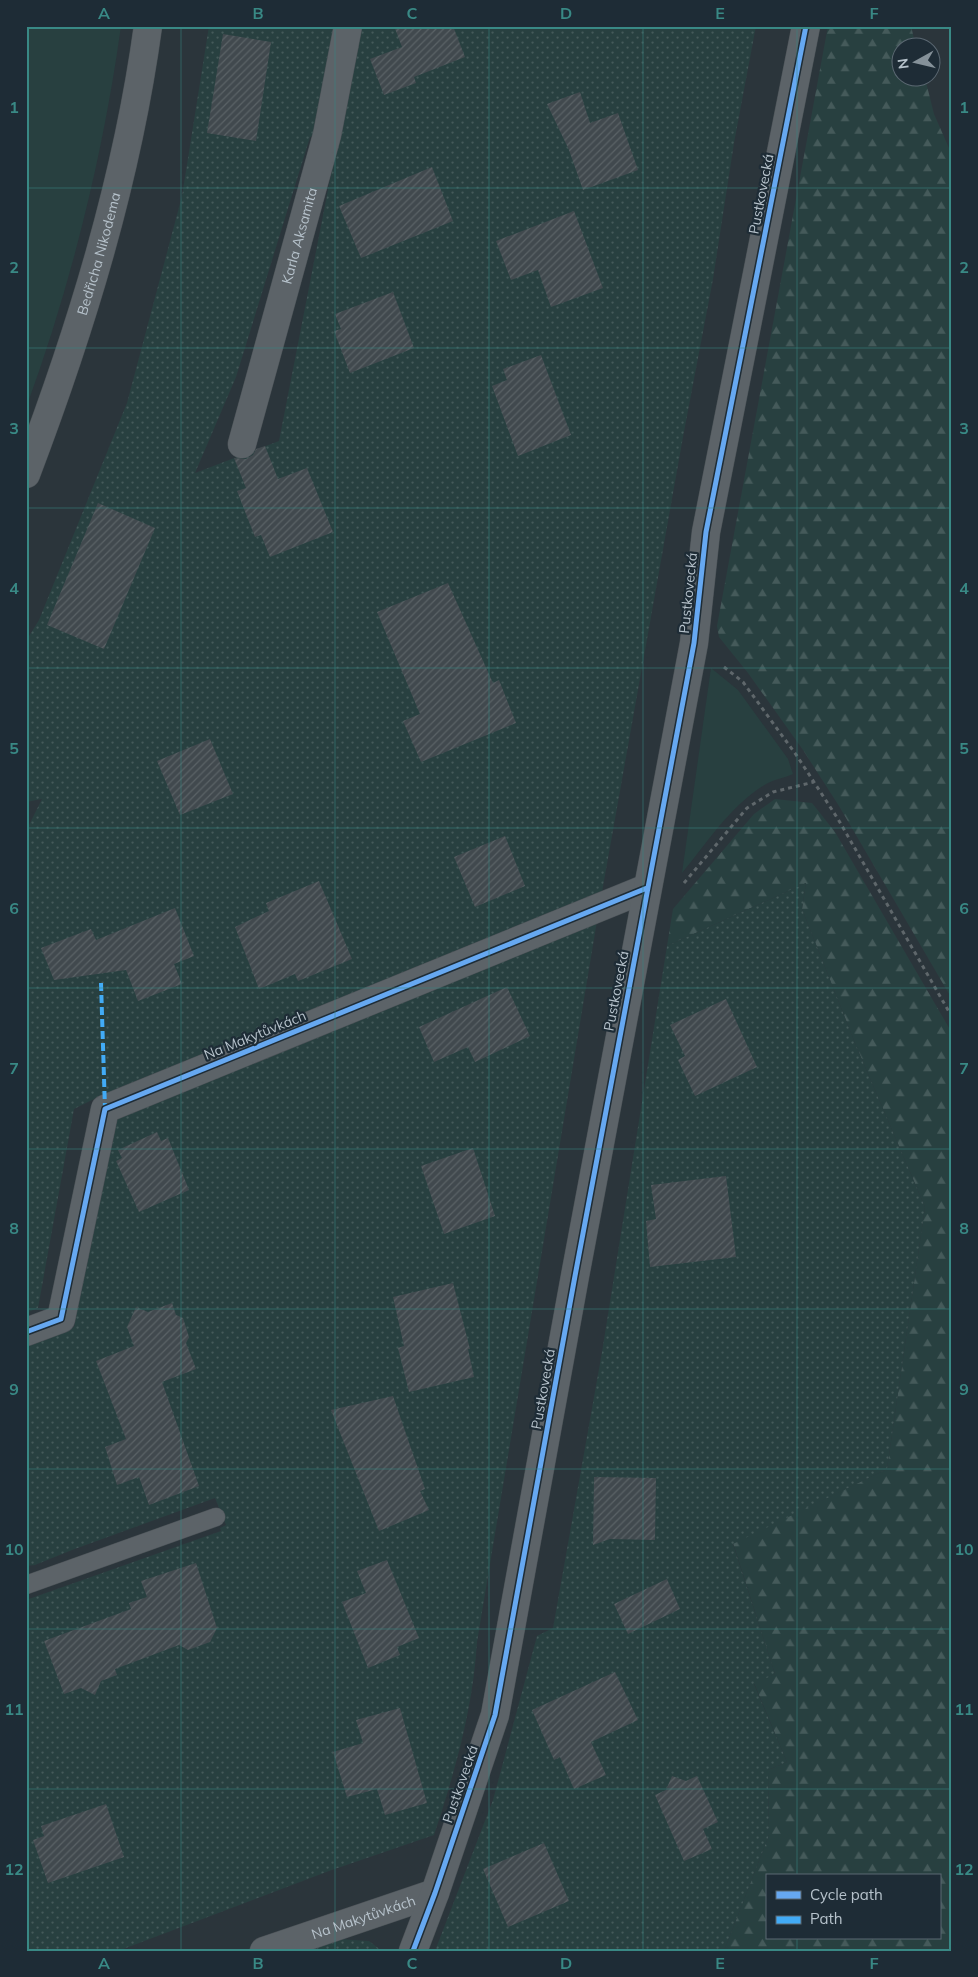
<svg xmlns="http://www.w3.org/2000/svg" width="978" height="1977" viewBox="0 0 978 1977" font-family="Mulish,sans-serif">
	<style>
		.grass { fill: #284040 }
		.forest { fill: url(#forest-firs); fill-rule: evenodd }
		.garden { fill: url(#garden-dots) }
		.building { fill: url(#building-hatch) }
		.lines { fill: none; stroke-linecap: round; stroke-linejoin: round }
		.service-casing { stroke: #495055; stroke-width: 19 }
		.minor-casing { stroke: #495055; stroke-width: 29 }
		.path { stroke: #5f676b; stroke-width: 3; stroke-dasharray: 4 4; stroke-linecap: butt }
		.service { stroke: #5c6368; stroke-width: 18 }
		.minor { stroke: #5c6368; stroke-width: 28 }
		.quiet { stroke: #42abf6; stroke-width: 4; stroke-dasharray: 8 4; stroke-linecap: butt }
		.cycleway-casing { stroke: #1e2c36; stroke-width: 8 }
		.cycleway { stroke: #66a8f1; stroke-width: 5 }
		.grid { fill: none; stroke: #398985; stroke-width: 1; stroke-opacity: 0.55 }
		.labels { text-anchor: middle; stroke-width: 4.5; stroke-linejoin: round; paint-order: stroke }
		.street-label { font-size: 14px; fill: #b6c2cb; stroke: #1e2c36 }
		.neatline { fill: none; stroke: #398985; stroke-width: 2 }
		.grid-label { font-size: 16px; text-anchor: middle; font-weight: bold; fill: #398985 }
	</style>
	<defs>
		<pattern id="forest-firs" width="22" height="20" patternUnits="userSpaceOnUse" patternTransform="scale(1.25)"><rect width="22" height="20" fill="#284040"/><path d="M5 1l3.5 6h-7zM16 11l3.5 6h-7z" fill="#455a5a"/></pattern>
		<pattern id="garden-dots" width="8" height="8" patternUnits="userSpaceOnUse" patternTransform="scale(1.25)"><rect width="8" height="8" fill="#284040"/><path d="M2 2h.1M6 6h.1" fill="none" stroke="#455a5a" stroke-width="1.8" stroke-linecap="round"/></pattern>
		<pattern id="building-hatch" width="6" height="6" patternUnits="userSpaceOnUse" patternTransform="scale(1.25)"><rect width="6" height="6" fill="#41494e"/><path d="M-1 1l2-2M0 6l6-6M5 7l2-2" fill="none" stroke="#5a6266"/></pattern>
	</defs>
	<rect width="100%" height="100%" fill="#2b353b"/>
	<!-- grass -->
	<path class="grass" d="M 26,26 L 121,26 C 103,156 71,285 26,408 Z
		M 711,668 L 738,690 L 788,759 L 793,774 C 785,778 775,779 768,783 C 732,803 708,842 682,873 Z"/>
	<!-- forest -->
	<path class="forest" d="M 828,26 L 911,26 L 916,47 L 900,48 L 900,78 L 925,78 L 934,114 L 952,155 L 952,999 L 839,806 L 803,750 L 748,673 L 719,637 L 717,626 Z
		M 775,799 L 812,803 L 835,832 L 952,1033 L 952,1951 L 724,1951 L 769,1835 L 768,1770 L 787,1762 L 754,1683 L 775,1674 L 733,1543 L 887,1469 L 925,1207 L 857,1048 L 802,909 L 806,883 L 667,946 L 673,909 L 754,814 ZM 767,1876 L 939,1876 L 939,1938 L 767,1938 Z"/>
	<!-- garden -->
	<path class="garden" d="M 209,26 L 337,26 L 315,135 L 310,137 L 236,377 L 195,473 L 279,441 L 360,26 L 756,26 L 734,143 L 713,279 L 683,437 L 602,892 L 98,1097 L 74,1109 L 38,1308 L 26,1313 L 26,831 L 42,799 L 26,802 L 26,641 L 39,620 L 127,403 L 182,196 Z
		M 806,883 L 802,909 L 857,1048 L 925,1207 L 887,1469 L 733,1544 L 775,1674 L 754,1684 L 787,1762 L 768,1770 L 769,1835 L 724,1951 L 435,1951 L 493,1800 L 537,1636 L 553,1628 L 602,1352 L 667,946 Z
		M 598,915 L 477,1642 C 473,1708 455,1772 434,1835 L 329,1871 L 118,1951 L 26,1951 L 26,1600 L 221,1531 L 220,1528 L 226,1525 L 215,1498 L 72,1550 L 35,1565 L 26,1566 L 26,1347 L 74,1327 L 113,1114 Z
		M 338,1939 L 369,1941 L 382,1951 L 306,1951 Z"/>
	<!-- building -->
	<path class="building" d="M 394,26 L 453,26 L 465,57 L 414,77 L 416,83 L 384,95 L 370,59 L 402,47 Z
		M 223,34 L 271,42 L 256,141 L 207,133 Z
		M 580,92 L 590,123 L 618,113 L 638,170 L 583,190 L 569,150 L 547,104 Z
		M 432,167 L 453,221 L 361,258 L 339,206 Z
		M 574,211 L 603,288 L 551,307 L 538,270 L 511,280 L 496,241 Z
		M 393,292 L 414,348 L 350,373 L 334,331 L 341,329 L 335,314 Z
		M 541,355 L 571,435 L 518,456 L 492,386 L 507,380 L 503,369 Z
		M 265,446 L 278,479 L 307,468 L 333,532 L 270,557 L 261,535 L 255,537 L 237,491 L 246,488 L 234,458 L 246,459 L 253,455 L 256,449 Z
		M 98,503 L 155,528 L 104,649 L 47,625 Z
		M 448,583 L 493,683 L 499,680 L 516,723 L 421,762 L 403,721 L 420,714 L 377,612 Z
		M 210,739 L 233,794 L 180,815 L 157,761 Z
		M 505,836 L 525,886 L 475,907 L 454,857 Z
		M 319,881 L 352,959 L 298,981 L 295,974 L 259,989 L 235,927 L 269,911 L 266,903 Z
		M 175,908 L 194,956 L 174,964 L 182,984 L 138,1001 L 126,970 L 54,980 L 41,948 L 91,929 L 96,940 Z
		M 507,987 L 530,1036 L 475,1062 L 468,1047 L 434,1062 L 419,1027 Z
		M 726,999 L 757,1067 L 695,1096 L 678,1060 L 685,1056 L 670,1025 Z
		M 157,1132 L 161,1141 L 168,1138 L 189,1190 L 139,1212 L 116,1161 L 122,1158 L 118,1150 Z
		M 473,1148 L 495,1216 L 444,1234 L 421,1166 Z
		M 726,1176 L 736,1257 L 650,1267 L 646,1221 L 656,1219 L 651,1185 Z
		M 453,1283 L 470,1349 L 468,1349 L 474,1377 L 409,1392 L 398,1348 L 404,1346 L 393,1297 Z
		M 172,1303 L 176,1315 L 183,1318 L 189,1337 L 186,1343 L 196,1369 L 162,1382 L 199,1486 L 149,1505 L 139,1477 L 117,1485 L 105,1447 L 126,1439 L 96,1361 L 134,1346 L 127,1327 L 136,1307 L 148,1312 Z
		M 393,1396 L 425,1489 L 420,1491 L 429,1510 L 379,1531 L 331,1410 Z
		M 594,1477 L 656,1478 L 655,1540 L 610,1539 L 593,1545 Z
		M 387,1560 L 419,1638 L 397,1647 L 400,1655 L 368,1668 L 342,1602 L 366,1593 L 357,1571 Z
		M 196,1563 L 217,1628 L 210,1642 L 188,1650 L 179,1645 L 115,1669 L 117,1675 L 101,1681 L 95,1695 L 81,1688 L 64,1694 L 44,1641 L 131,1609 L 129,1603 L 147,1597 L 141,1581 Z
		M 667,1579 L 680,1609 L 628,1634 L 614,1604 Z
		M 615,1672 L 638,1720 L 591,1742 L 606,1775 L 574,1789 L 560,1757 L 554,1760 L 532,1710 Z
		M 400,1708 L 427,1803 L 385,1815 L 377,1789 L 347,1797 L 333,1752 L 363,1743 L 356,1720 Z
		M 672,1776 L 686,1781 L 697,1776 L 718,1822 L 703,1829 L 712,1849 L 684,1861 L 655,1795 L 666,1790 Z
		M 106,1804 L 124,1857 L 48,1883 L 33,1840 L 44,1836 L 41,1826 Z
		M 544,1843 L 569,1901 L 508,1927 L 483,1869 Z"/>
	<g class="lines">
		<!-- service casing -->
		<g class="service-casing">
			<path id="service" d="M 26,1585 L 216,1517"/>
		</g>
		<!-- minor casing -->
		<g class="minor-casing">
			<g id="minor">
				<path id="s1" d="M 242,444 L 327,135 L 348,26"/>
				<path id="s2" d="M 26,474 C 81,329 127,180 148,26"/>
				<path d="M 26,1332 L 61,1319 L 105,1109 L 647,888"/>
				<path id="s3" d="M 264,1951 L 435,1893"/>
				<path d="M 413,1951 L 435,1893 L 495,1715 L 575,1276 L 694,643 L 706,532 L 806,26"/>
			</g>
		</g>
		<!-- path -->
		<path class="path" d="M 724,667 L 743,682 L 797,756 L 838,819 L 952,1017
			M 684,883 L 747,808 L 773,792 L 814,782"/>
		<!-- service -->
		<use href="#service" class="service"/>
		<!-- minor -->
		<use href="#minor" class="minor"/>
		<!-- quiet -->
		<path class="quiet" d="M 101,983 L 105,1109"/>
		<!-- cycleway casing -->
		<g class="cycleway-casing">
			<path id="cycleway" d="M 26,1332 L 61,1319 L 105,1109 L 647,888
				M 413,1951 L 435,1893 L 495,1715 L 575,1276 L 694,643 L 706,532 L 806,26"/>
		</g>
		<!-- cycleway -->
		<use href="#cycleway" class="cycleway"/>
	</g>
	<!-- grid -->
	<path class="grid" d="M 181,26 L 181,1951M 335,26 L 335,1951M 489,26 L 489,1951M 643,26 L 643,1951M 797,26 L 797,1876M 26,188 L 952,188M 26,348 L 952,348M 26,508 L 952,508M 26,668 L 952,668M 26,828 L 952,828M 26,988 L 952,988M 26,1149 L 952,1149M 26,1309 L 952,1309M 26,1469 L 952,1469M 26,1629 L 952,1629M 26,1789 L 952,1789M 797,1938 L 797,1951"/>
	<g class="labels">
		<!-- street labels -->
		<g class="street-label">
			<text transform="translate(761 194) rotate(-79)" y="5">Pustkovecká</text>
			<text dy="5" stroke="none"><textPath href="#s1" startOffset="216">Karla Aksamita</textPath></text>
			<text dy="5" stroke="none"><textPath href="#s2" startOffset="232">Bedřicha Nikodema</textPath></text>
			<text transform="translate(688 593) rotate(-84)" y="5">Pustkovecká</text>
			<text transform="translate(616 991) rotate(-79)" y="5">Pustkovecká</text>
			<text transform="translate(255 1035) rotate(-22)" y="5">Na Makytůvkách</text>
			<text transform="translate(543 1389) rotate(-80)" y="5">Pustkovecká</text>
			<text transform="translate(460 1784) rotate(-71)" y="5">Pustkovecká</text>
			<text dy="5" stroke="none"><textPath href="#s3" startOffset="105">Na Makytůvkách</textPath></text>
		</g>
	</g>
	<!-- border -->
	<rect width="978" height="1977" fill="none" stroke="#1e2c36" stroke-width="55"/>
	<!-- legend -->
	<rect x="766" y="1874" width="175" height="65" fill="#1e2c36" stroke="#5b6872"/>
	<rect x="776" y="1891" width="25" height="8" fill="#66a8f1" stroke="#5b6872"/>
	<text x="810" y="1900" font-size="15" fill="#b6c2cb">Cycle path</text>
	<rect x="776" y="1916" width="25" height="8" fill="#42abf6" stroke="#5b6872"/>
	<text x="810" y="1924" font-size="15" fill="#b6c2cb">Path</text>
	<!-- north arrow -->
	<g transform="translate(916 62) rotate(262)"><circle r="24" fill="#1e2c36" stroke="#5b6872"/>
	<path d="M0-4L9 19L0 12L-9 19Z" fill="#859199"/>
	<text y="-8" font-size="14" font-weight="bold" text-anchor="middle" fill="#b6c2cb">N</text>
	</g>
	<rect x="28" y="28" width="922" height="1922" class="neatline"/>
	<g class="grid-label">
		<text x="104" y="19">A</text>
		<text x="258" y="19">B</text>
		<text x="412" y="19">C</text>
		<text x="566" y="19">D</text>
		<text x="720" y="19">E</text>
		<text x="874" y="19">F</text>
		<text x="14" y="113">1</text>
		<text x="964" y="113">1</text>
		<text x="14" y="273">2</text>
		<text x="964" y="273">2</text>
		<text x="14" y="434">3</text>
		<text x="964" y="434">3</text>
		<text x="14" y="594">4</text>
		<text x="964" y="594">4</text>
		<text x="14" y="754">5</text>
		<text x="964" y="754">5</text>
		<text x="14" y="914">6</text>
		<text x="964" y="914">6</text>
		<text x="14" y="1074">7</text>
		<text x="964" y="1074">7</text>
		<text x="14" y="1234">8</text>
		<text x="964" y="1234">8</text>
		<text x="14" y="1395">9</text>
		<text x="964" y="1395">9</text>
		<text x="14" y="1555">10</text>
		<text x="964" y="1555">10</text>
		<text x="14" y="1715">11</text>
		<text x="964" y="1715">11</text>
		<text x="14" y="1875">12</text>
		<text x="964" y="1875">12</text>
		<text x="104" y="1969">A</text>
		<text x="258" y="1969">B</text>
		<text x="412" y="1969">C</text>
		<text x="566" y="1969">D</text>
		<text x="720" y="1969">E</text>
		<text x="874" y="1969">F</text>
	</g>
</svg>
